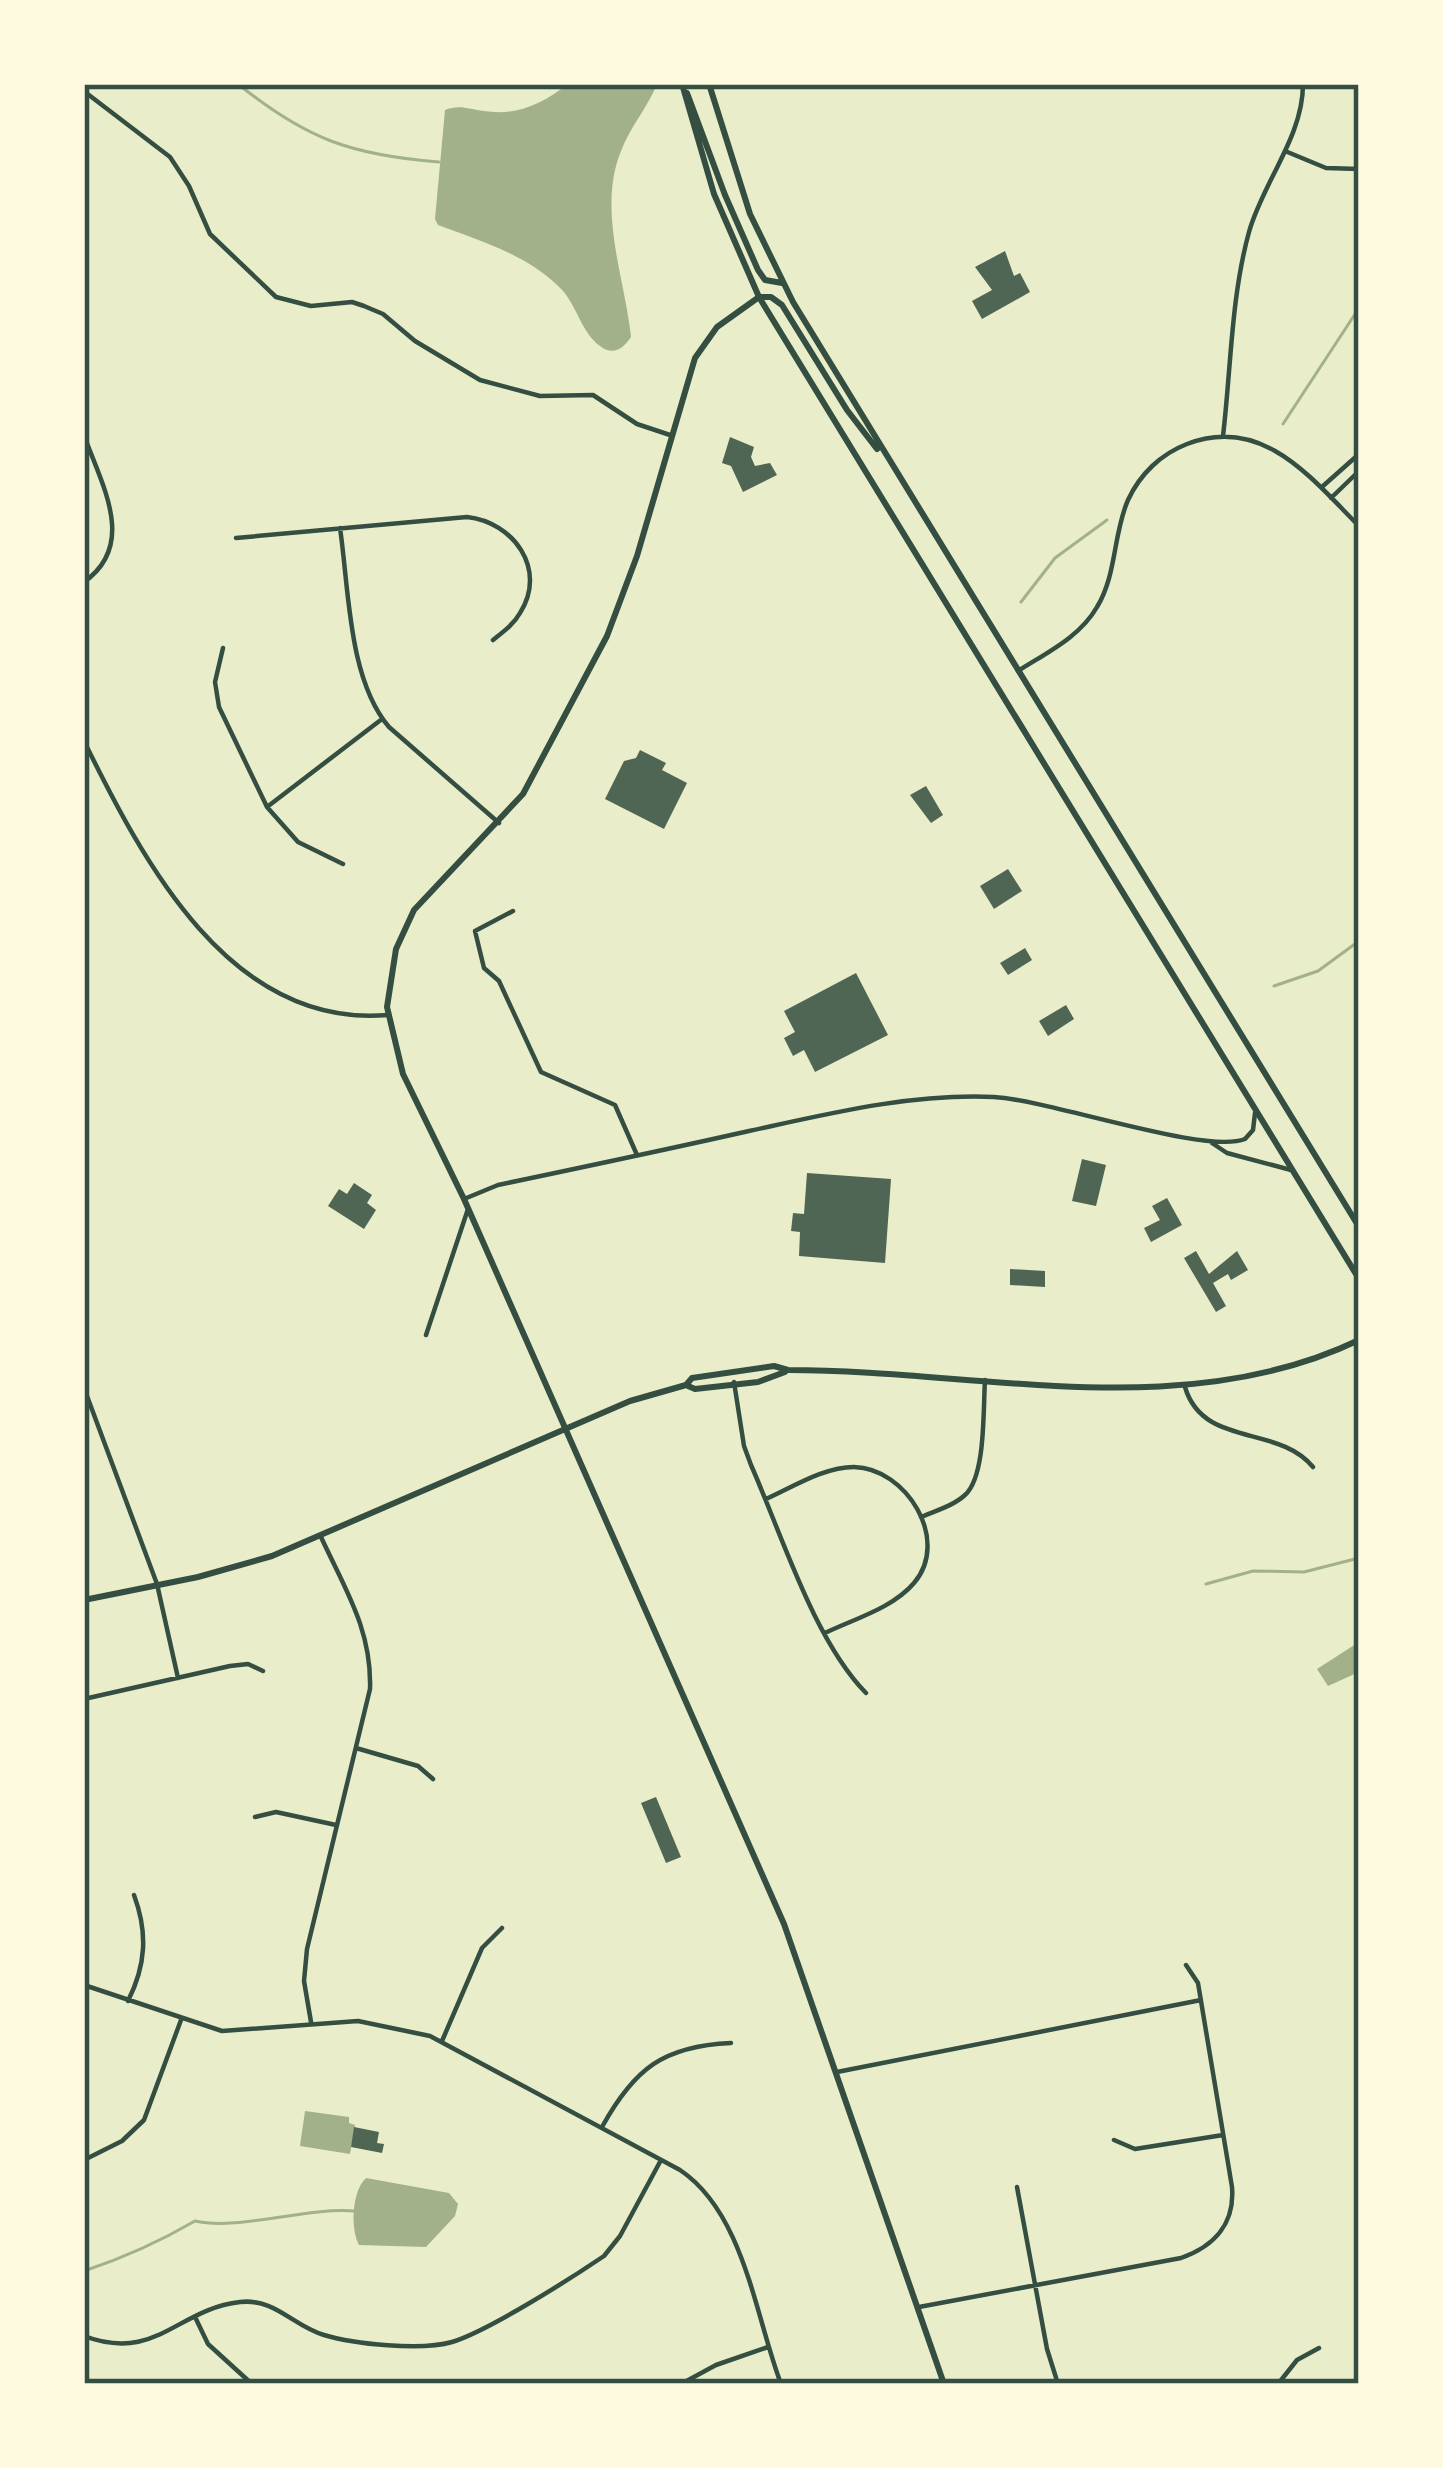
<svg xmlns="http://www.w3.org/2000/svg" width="1443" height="2468" viewBox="0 0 1443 2468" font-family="'Fira Sans',sans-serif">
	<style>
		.water { fill: #a3b18a }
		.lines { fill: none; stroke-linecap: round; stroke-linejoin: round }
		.stream { stroke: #a3b18a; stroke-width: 3 }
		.building { fill: #4f6655 }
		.minor { stroke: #344e41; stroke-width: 4.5 }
		.tertiary { stroke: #344e41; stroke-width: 4.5 }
		.secondary { stroke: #344e41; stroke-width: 6 }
		.primary { stroke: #344e41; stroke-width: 6 }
		.neatline { fill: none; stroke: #344e41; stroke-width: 4.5 }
	</style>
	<rect width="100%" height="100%" fill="#e9edc9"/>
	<!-- water -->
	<path class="water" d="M 568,84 L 657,84 C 648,107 630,127 621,151 C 597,210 625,278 631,337 C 623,349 613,356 600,346 C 582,333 577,307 563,291 C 531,256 481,241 438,225 L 435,219 L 445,110 C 459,104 469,109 484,111 C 517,116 542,104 568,84 Z
		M 1359,1642 L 1359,1672 L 1328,1686 L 1317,1669 Z
		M 305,2111 L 349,2117 L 349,2123 L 355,2125 L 350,2154 L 300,2146 Z
		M 366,2178 L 449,2193 L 458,2204 L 455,2216 L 426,2247 L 359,2245 C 350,2228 352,2191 366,2178 Z"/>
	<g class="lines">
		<!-- stream -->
		<path class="stream" d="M 238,84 C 306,139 351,155 439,162
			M 1283,424 L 1359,308
			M 1021,602 L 1055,558 L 1107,520
			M 1274,986 L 1318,971 L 1359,941
			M 1206,1584 L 1253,1571 L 1304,1572 L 1355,1559
			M 84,2271 C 123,2258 159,2242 195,2221 C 238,2231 304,2207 355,2211"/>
	</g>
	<!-- building -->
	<path class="building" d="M 1005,251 L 1014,276 L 1020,273 L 1030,292 L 982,319 L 972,301 L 992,290 L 975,267 Z
		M 730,437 L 754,447 L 751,457 L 755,466 L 770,463 L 777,475 L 743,492 L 731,466 L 722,463 Z
		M 640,750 L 666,763 L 662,770 L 687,783 L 664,829 L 605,799 L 624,761 L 636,758 Z
		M 926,786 L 943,815 L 931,823 L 910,795 Z
		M 1008,869 L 1022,891 L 994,909 L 980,886 Z
		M 1025,948 L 1032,960 L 1008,975 L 1000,963 Z
		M 856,973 L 888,1035 L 815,1072 L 804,1050 L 793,1056 L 784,1038 L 795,1032 L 784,1011 Z
		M 1066,1005 L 1074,1019 L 1048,1036 L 1039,1021 Z
		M 1082,1159 L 1106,1165 L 1096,1206 L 1072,1201 Z
		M 807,1173 L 891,1179 L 885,1263 L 799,1256 L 800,1232 L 791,1231 L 793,1213 L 804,1214 Z
		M 354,1183 L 372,1195 L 367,1203 L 376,1210 L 364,1229 L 328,1206 L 339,1189 L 347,1194 Z
		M 1167,1198 L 1182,1225 L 1151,1242 L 1144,1228 L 1160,1220 L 1152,1206 Z
		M 1196,1251 L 1209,1274 L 1237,1251 L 1248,1270 L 1231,1280 L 1228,1274 L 1213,1283 L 1226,1306 L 1216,1312 L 1184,1258 Z
		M 1010,1269 L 1045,1271 L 1045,1287 L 1010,1285 Z
		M 656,1797 L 681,1857 L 666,1863 L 641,1803 Z
		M 354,2127 L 379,2132 L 377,2143 L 384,2144 L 382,2153 L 351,2147 Z"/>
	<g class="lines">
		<!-- minor -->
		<path class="minor" d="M 85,92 L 170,157 L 189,186 L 210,234 L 276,297 L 311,306 L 352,302 L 364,306 L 383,314 L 415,341 L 480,380 L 540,396 L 593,395 L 637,424 L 670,435
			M 1285,151 L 1326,168 L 1359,169
			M 84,435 C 101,484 138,544 84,582
			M 1223,436 C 1231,369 1231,297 1249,232 C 1263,182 1303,137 1303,84
			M 1323,486 L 1359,454
			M 1331,498 L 1359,471
			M 340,528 C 349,588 348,679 389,727 L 499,823
			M 236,538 L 467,517 C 513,522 548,569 520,613 C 514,624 503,632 493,640
			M 223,648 L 215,682 L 219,707 L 267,807 L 298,842 L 343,864
			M 1018,671 C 1046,653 1080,637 1097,607 C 1117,574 1113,534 1128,500 C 1140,474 1161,454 1187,444 C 1263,415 1311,478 1359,526
			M 84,741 C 143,861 230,1029 388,1015
			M 267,807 L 382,719
			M 513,911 L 475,931 L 484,968 L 499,981 L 541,1072 L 615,1105 L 637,1155
			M 426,1335 L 468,1209
			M 734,1382 L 744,1446 L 751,1465 C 782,1535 814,1640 866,1693
			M 1185,1387 C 1203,1448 1278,1424 1313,1467
			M 84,1388 L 157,1584 L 178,1678
			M 766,1499 C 793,1487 824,1467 854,1467 C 906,1468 951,1540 914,1583 C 893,1608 854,1619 825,1633
			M 921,1517 C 935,1511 953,1506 965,1495 C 986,1476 983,1409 985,1380
			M 84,1699 L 230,1666 L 248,1664 L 263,1671
			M 356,1748 L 418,1766 L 433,1779
			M 255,1817 L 276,1812 L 336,1825
			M 84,1985 L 222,2031 L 358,2021 L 430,2036 L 680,2170 C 744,2213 755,2315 781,2384
			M 128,2001 C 146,1965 148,1933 134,1895
			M 311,2022 L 304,1981 L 307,1949 L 370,1689 C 372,1630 345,1589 321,1537
			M 442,2041 L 482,1948 L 502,1928
			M 837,2072 L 1201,2000
			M 602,2127 C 634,2069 663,2046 731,2043
			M 1114,2140 L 1135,2149 L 1223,2135
			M 84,2160 L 122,2141 L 144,2120 L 181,2020
			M 1017,2187 L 1047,2349 L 1058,2384
			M 919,2307 L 1181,2258 C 1215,2246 1235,2223 1232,2187 L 1198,1983 L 1186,1965
			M 196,2319 L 208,2344 L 252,2384
			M 84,2336 C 156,2363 177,2309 240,2302 C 275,2298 293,2326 324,2335 C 354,2344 421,2351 452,2342 C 488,2331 570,2279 604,2256 L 620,2236 L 661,2160
			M 681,2384 L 716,2365 L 768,2347
			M 1278,2384 L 1297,2360 L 1319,2348"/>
		<!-- tertiary -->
		<path class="tertiary" d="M 1212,1143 L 1227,1153 L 1291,1170
			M 464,1199 L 498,1185 C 579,1168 660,1151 740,1133 C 823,1115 909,1093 994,1097 C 1050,1100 1205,1155 1245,1139 L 1253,1130 L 1255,1113"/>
		<!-- secondary -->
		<path class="secondary" d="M 759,297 L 717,327 L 695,358 L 637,556 L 607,636 L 523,794 L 414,910 L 396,949 L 387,1007 L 403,1074 L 464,1199 L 784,1924 L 944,2384
			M 688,1386 L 695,1389 L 758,1382 L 785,1372
			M 84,1600 L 198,1577 L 272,1556 L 630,1401 L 686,1385 L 692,1378 L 774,1366 L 788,1370 C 978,1370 1182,1425 1359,1340"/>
		<!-- primary -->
		<path class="primary" d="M 682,84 L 714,194 L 759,297 L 1359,1279
			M 709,84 L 750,214 L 793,302 L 1359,1227
			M 687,93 L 725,195 L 758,270 L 765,280 L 782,283
			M 759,297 L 771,297 L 782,305 L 847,410 L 877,449"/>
	</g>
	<!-- border -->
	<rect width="1443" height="2468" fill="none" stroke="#fefae0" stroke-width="174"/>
	<rect x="87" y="87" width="1269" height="2294" class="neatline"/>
</svg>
